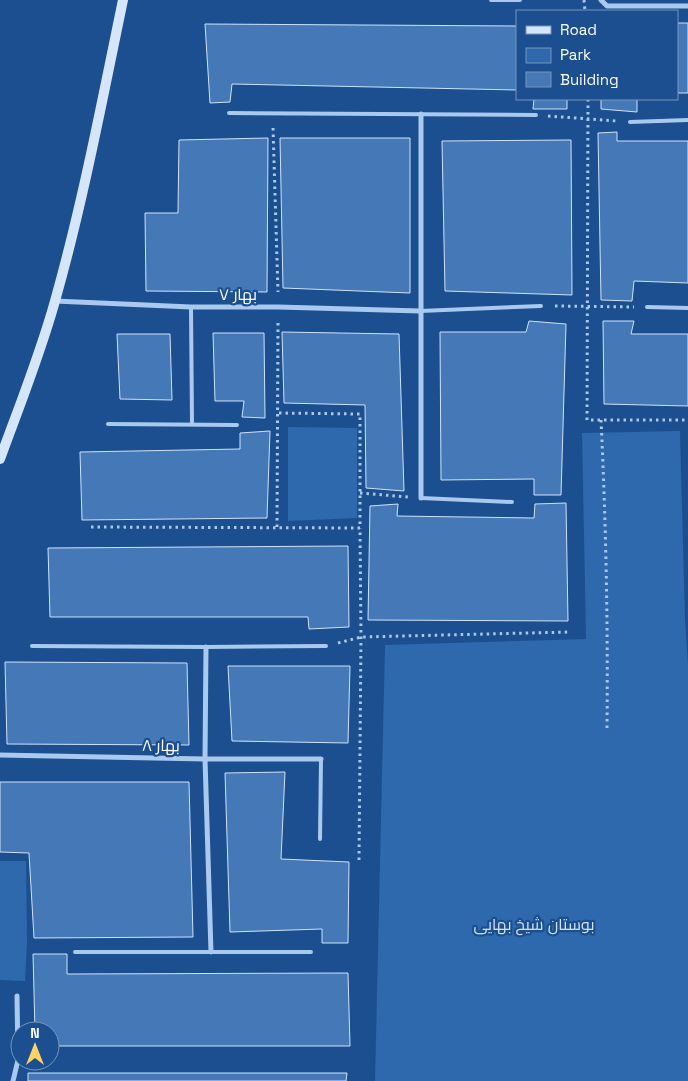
<svg xmlns="http://www.w3.org/2000/svg" width="688" height="1081" viewBox="0 0 688 1081" font-family="'Space Grotesk',Cairo,sans-serif">
	<style>
		.green { fill: #2e69ad }
		.building { fill: #4478b7; stroke: #cfe3fa }
		.lines { fill: none; stroke-linecap: round; stroke-linejoin: round }
		.path { stroke: #a9c9ee; stroke-width: 3; stroke-dasharray: 2.5 4; stroke-linecap: butt }
		.lane { stroke: #a9c9ee; stroke-width: 4 }
		.street { stroke: #a9c9ee; stroke-width: 5 }
		.secondary { stroke: #d6e6fa; stroke-width: 10 }
		.labels { text-anchor: middle; stroke-width: 4.5; stroke-linejoin: round; paint-order: stroke }
		.street-label { font-size: 16px; fill: #fff; stroke: #1b4f8f }
		.park-label { font-size: 16px; fill: #cfe3fa; stroke: #1b4f8f }
	</style>
	<rect width="100%" height="100%" fill="#1b4f8f"/>
	<!-- green -->
	<path class="green" d="M 288,427 L 357,428 L 357,518 L 288,521 Z
		M 680,431 L 685,619 L 688,665 L 688,1081 L 375,1081 L 385,645 L 586,639 L 582,433 Z
		M 0,861 L 26,861 L 27,943 L 25,981 L 0,980 Z"/>
	<!-- building -->
	<path class="building" d="M 677,23 L 688,23 L 688,93 L 677,93 Z
		M 205,24 L 517,26 L 517,90 L 232,84 L 230,102 L 210,103 Z
		M 534,99 L 567,99 L 567,109 L 533,109 Z
		M 601,99 L 637,99 L 637,112 L 601,109 Z
		M 617,132 L 617,141 L 688,141 L 688,283 L 634,281 L 632,301 L 601,300 L 598,133 Z
		M 268,138 L 267,292 L 146,291 L 145,213 L 178,213 L 179,140 Z
		M 280,138 L 410,138 L 410,293 L 283,288 Z
		M 571,140 L 572,295 L 445,291 L 442,141 Z
		M 529,321 L 566,324 L 561,495 L 534,495 L 534,479 L 441,480 L 440,332 L 526,332 Z
		M 603,321 L 634,321 L 631,334 L 688,334 L 688,406 L 604,404 Z
		M 282,332 L 399,334 L 404,491 L 366,488 L 365,405 L 284,403 Z
		M 213,333 L 264,333 L 265,418 L 242,417 L 244,401 L 215,401 Z
		M 117,334 L 170,334 L 172,400 L 120,399 Z
		M 270,431 L 267,518 L 82,520 L 80,452 L 240,449 L 240,433 Z
		M 566,503 L 568,621 L 368,620 L 370,506 L 398,504 L 397,516 L 534,518 L 535,504 Z
		M 348,546 L 349,627 L 309,629 L 308,617 L 50,617 L 48,548 Z
		M 5,662 L 187,663 L 189,745 L 7,744 Z
		M 228,666 L 350,666 L 348,743 L 232,741 Z
		M 285,772 L 281,859 L 349,862 L 348,943 L 322,943 L 322,929 L 230,932 L 225,773 Z
		M 0,782 L 189,782 L 193,937 L 34,938 L 29,853 L 0,852 Z
		M 33,954 L 67,954 L 67,974 L 348,973 L 350,1046 L 50,1046 L 50,1031 L 35,1031 Z
		M 28,1073 L 347,1073 L 346,1081 L 28,1081 Z"/>
	<g class="lines">
		<!-- path -->
		<path class="path" d="M 584,0 L 585,11
			M 588,99 L 587,420 L 688,420
			M 548,116 L 617,121
			M 273,128 L 278,292
			M 555,306 L 634,307
			M 601,420 C 606,523 608,626 607,729
			M 360,493 L 408,497
			M 91,527 L 360,528 L 360,414 L 277,413
			M 277,527 L 278,320
			M 338,643 L 361,637 L 570,632
			M 359,860 L 361,637 L 360,528"/>
		<!-- lane -->
		<path class="lane" d="M 491,0 L 520,0
			M 229,113 L 536,115
			M 630,122 L 688,120
			M 191,307 L 192,424
			M 647,307 L 688,308
			M 420,311 L 541,306
			M 108,424 L 237,425
			M 421,498 L 512,502
			M 32,646 L 206,647 L 326,646
			M 320,839 L 321,759
			M 75,952 L 311,952"/>
		<!-- street -->
		<path class="street" d="M 601,0 L 607,6 L 688,6
			M 55,301 L 191,307 L 278,307 L 420,311
			M 421,498 L 421,114
			M 206,647 L 205,759 L 211,952
			M 0,755 L 205,759 L 321,759
			M 13,1081 L 18,1060 L 17,996"/>
		<!-- secondary -->
		<path class="secondary" d="M 0,459 C 19,407 40,355 55,301 C 83,202 102,101 123,0"/>
	</g>
	<g class="labels">
		<!-- street labels -->
		<g class="street-label">
			<text x="238" y="300">بهار ۷</text>
			<text transform="translate(161 745) rotate(1)" y="6">بهار ۸</text>
		</g>
		<!-- park labels -->
		<g class="park-label">
			<text x="534" y="930">بوستان شیخ بهایی</text>
		</g>
	</g>
	<!-- legend -->
	<rect x="516" y="10" width="162" height="90" fill="#1b4f8f" stroke="#7695bc"/>
	<rect x="526" y="26" width="25" height="8" fill="#d6e6fa" stroke="#7695bc"/>
	<text x="560" y="35" font-size="15" fill="#ffffff">Road</text>
	<rect x="526" y="48" width="25" height="15" fill="#2e69ad" stroke="#7695bc"/>
	<text x="560" y="60" font-size="15" fill="#ffffff">Park</text>
	<rect x="526" y="72" width="25" height="15" fill="#4478b7" stroke="#7695bc"/>
	<text x="560" y="85" font-size="15" fill="#ffffff">Building</text>
	<!-- north arrow -->
	<g transform="translate(35 1046)"><circle r="24" fill="#1b4f8f" stroke="#7695bc"/>
	<path d="M0-4L9 19L0 12L-9 19Z" fill="#ffd166"/>
	<text y="-8" font-size="14" font-weight="bold" text-anchor="middle" fill="#ffffff">N</text>
	</g>
</svg>
